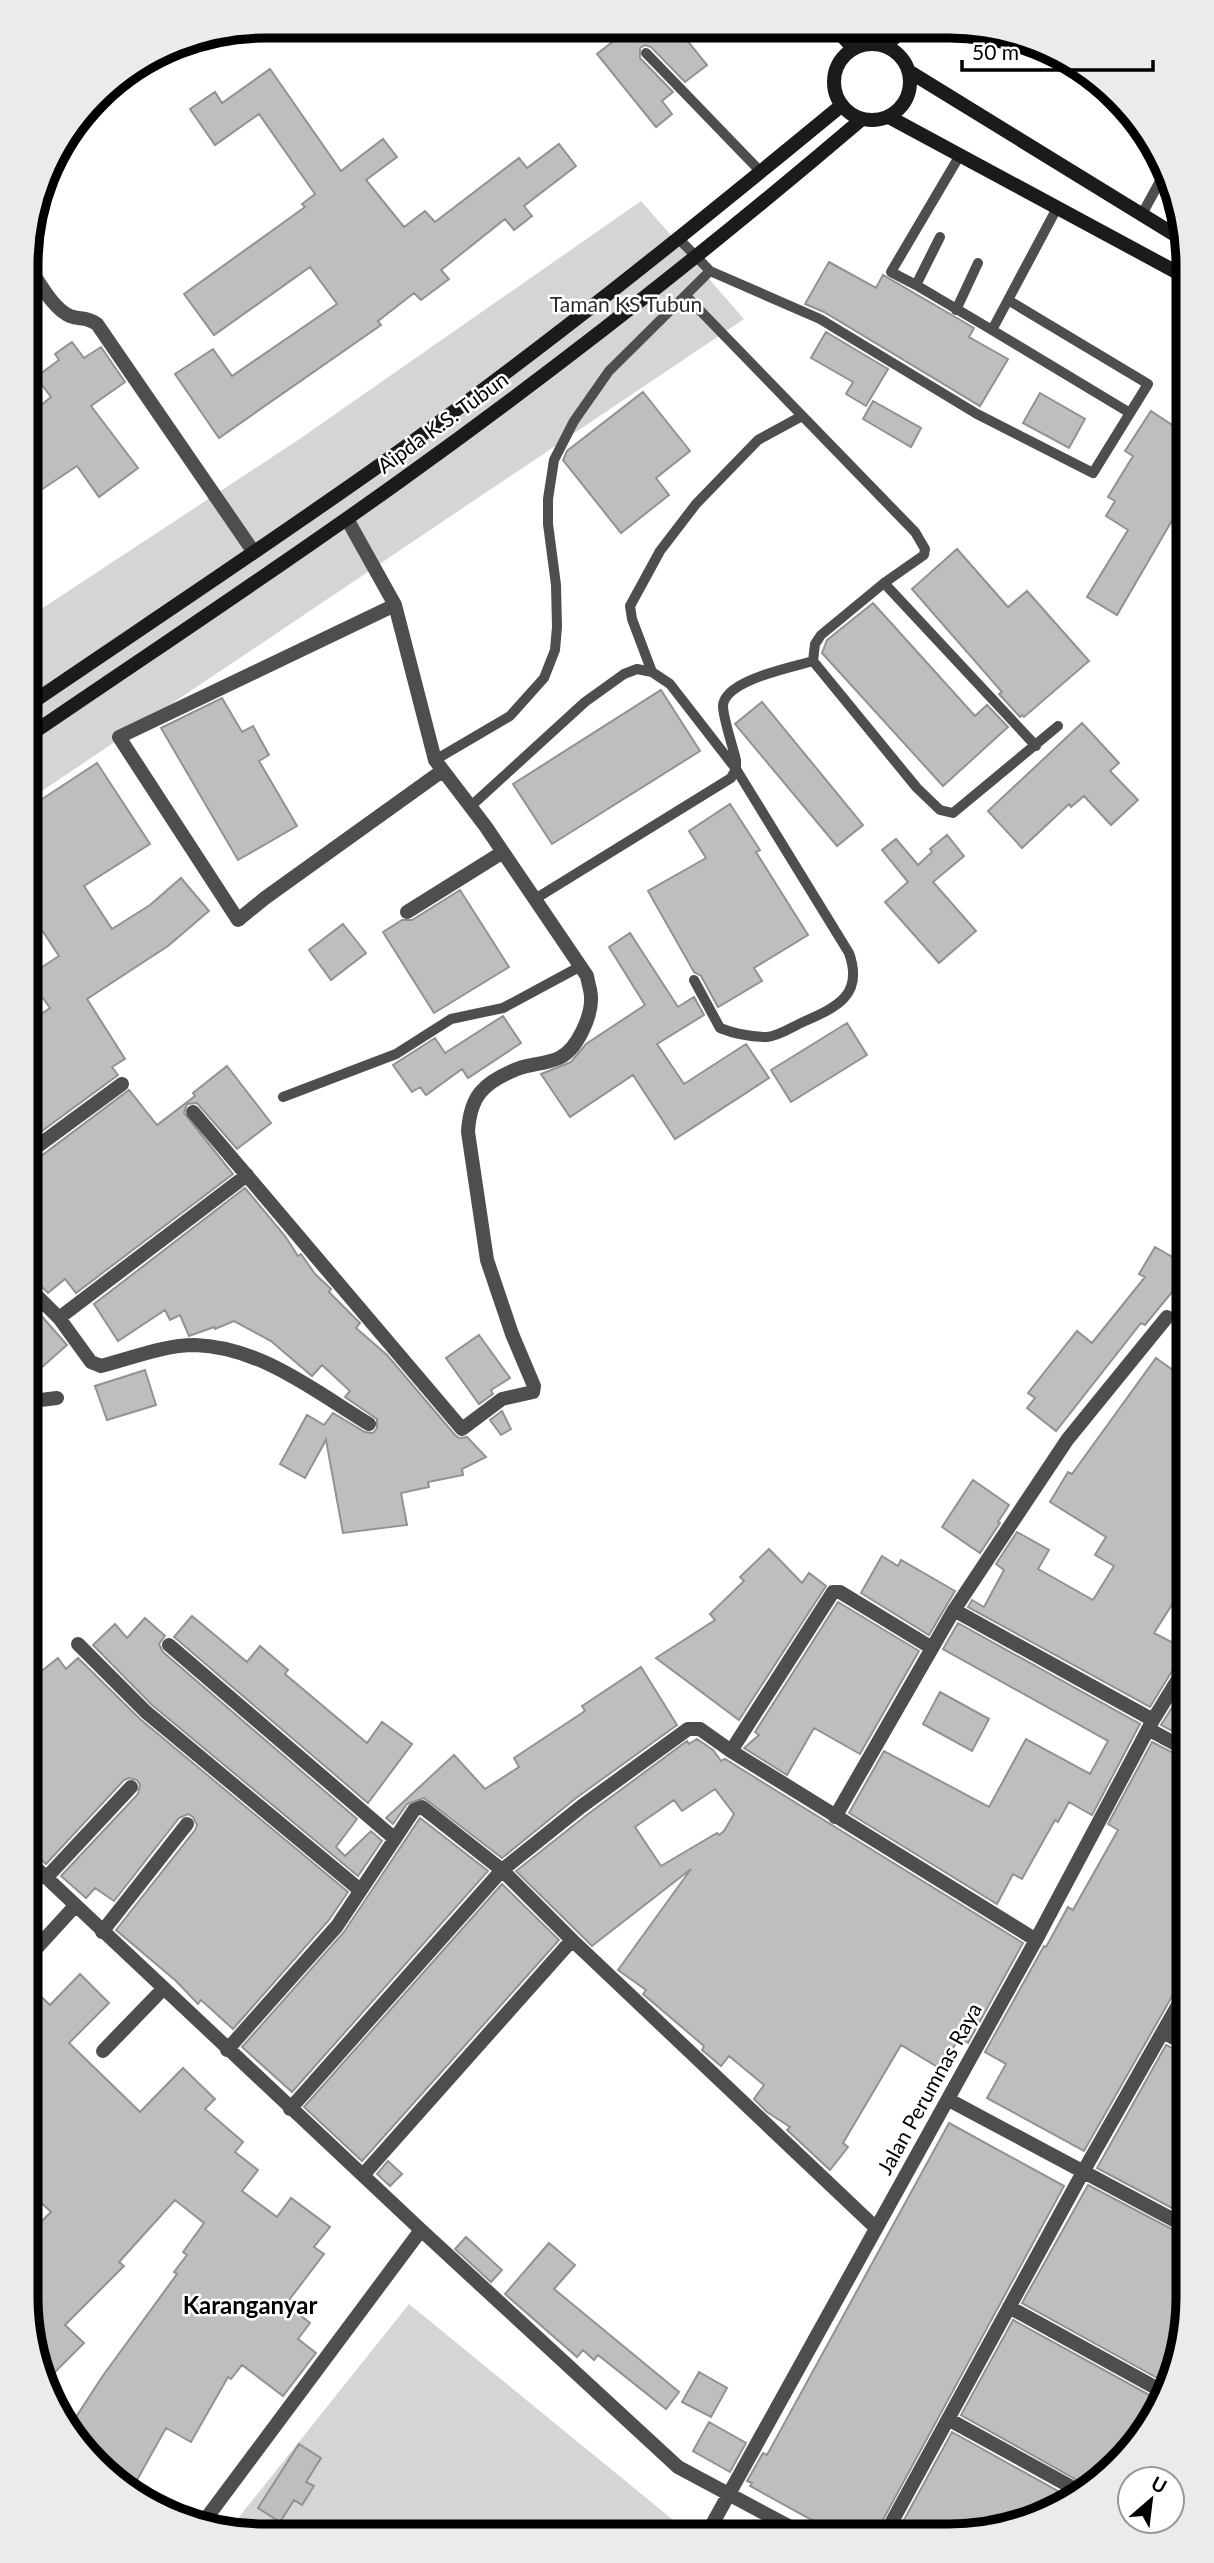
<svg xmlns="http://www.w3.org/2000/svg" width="1214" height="2563" viewBox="0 0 1214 2563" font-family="Lato,sans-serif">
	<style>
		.green { fill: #d5d5d5 }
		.building { fill: #bebebe; stroke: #929292; stroke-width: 2; fill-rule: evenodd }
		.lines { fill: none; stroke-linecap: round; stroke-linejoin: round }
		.lane { stroke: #4e4e4e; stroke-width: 10 }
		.street { stroke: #4e4e4e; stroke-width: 14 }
		.secondary { stroke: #1b1b1b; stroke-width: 14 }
		.labels { text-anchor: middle; stroke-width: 5; stroke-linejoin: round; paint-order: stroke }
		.park-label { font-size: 21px; fill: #2c2c2c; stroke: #fff }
		.street-label { font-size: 21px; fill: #000; stroke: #fff }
		.quarter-label { font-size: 24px; font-weight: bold; fill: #000; stroke: #fff }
		.rim { fill: none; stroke: #000; stroke-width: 9 }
	</style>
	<rect width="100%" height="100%" fill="#fff"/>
	<!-- green -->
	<path class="green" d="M 641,201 L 744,319 L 30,799 L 29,617 L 298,440 Z
		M 409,2304 L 672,2519 L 665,2530 L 227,2532 Z"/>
	<!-- building -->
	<path class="building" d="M 629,29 L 678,29 L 707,65 L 685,82 L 651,47 L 645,45 L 640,48 L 640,58 L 673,92 L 662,101 L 672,114 L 656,127 L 597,54 Z
		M 270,69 L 341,171 L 383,139 L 397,157 L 366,180 L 404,227 L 425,211 L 435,222 L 519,158 L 527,168 L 559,144 L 576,166 L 524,206 L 532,216 L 514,230 L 505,219 L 441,270 L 449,279 L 421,300 L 414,293 L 378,321 L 381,325 L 219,438 L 175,374 L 213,349 L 232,376 L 337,304 L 310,267 L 214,335 L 184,294 L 305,207 L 302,204 L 315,194 L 259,114 L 215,145 L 190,109 L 215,92 L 222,103 Z
		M 829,262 L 876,288 L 883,275 L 974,328 L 969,337 L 1008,359 L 980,406 L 824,312 L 805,304 Z
		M 826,332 L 888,369 L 866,406 L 846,394 L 853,382 L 811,358 Z
		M 72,342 L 84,358 L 101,347 L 125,382 L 91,406 L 138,468 L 99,497 L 77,466 L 29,498 L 29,425 L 41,418 L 35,410 L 51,397 L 36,377 L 59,360 L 55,354 Z
		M 643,392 L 690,451 L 656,478 L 669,495 L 621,533 L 563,460 L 567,451 Z
		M 1040,393 L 1085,419 L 1069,448 L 1023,423 Z
		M 873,401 L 921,428 L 911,447 L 863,419 Z
		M 1151,411 L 1180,430 L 1181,505 L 1117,615 L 1087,597 L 1128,530 L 1106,516 L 1115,501 L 1108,497 L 1133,456 L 1125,451 Z
		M 957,549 L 1008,607 L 1027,591 L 1089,661 L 1024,717 L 1022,715 L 1020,717 L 999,694 L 1002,692 L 912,589 Z
		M 873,603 L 975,716 L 987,705 L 1008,727 L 943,786 L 822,653 L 827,640 Z
		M 661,690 L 700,751 L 552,844 L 513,784 Z
		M 222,698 L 242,732 L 253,726 L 269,755 L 259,761 L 297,826 L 238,860 L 161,728 Z
		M 762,702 L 863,825 L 837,846 L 735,724 Z
		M 1082,723 L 1119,763 L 1110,771 L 1138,800 L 1111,825 L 1084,796 L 1071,807 L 1069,804 L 1022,848 L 988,811 Z
		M 97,763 L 150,844 L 84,886 L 112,929 L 150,905 L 181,878 L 209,911 L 168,946 L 87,999 L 125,1059 L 112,1067 L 118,1075 L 31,1139 L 31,1021 L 50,1008 L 30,980 L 30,975 L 59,956 L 30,912 L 30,807 Z
		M 730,804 L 760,850 L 756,852 L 808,935 L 754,968 L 762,981 L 718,1007 L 701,976 L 694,972 L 648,891 L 706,858 L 689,831 Z
		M 947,835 L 964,856 L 933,882 L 976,931 L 939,963 L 885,902 L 908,882 L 882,850 L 896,839 L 918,865 L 932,852 L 930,849 Z
		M 460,890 L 509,967 L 434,1013 L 383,932 L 402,920 L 412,920 Z
		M 343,924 L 366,953 L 331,980 L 309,950 Z
		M 630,933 L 678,1007 L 694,997 L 704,1015 L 657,1044 L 684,1084 L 746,1044 L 769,1078 L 675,1139 L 633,1075 L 570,1117 L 541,1074 L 571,1062 L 586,1044 L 645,1005 L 609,947 Z
		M 503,1016 L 521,1043 L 468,1078 L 462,1069 L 426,1095 L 420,1087 L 412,1092 L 393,1065 L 435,1038 L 445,1053 Z
		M 847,1023 L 867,1055 L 791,1102 L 771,1070 Z
		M 227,1066 L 271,1123 L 237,1149 L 197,1103 L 187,1104 L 184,1113 L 233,1174 L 76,1293 L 65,1279 L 48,1293 L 38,1283 L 31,1281 L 31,1160 L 37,1159 L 129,1090 L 157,1125 L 195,1096 L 193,1093 Z
		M 245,1188 L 285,1236 L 298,1256 L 301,1254 L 315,1274 L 331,1289 L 329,1292 L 360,1323 L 356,1328 L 387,1355 L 455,1435 L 459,1438 L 467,1437 L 486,1457 L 462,1469 L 463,1475 L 428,1482 L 429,1487 L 401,1493 L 407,1525 L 343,1533 L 326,1440 L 305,1478 L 280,1464 L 307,1415 L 324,1425 L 333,1413 L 365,1432 L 373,1433 L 377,1428 L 377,1419 L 345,1397 L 350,1391 L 322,1365 L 312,1376 L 271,1341 L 234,1321 L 215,1329 L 214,1327 L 189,1336 L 180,1315 L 170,1320 L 165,1310 L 118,1341 L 94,1304 Z
		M 1155,1247 L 1183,1263 L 1183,1299 L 1172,1292 L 1145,1325 L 1141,1323 L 1056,1431 L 1027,1408 L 1035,1398 L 1028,1393 L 1077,1331 L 1092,1343 L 1145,1277 L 1139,1274 Z
		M 31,1304 L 67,1345 L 32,1376 L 31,1306 Z
		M 479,1335 L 510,1378 L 491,1390 L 493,1394 L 479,1404 L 446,1358 Z
		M 1156,1358 L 1184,1378 L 1185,1584 L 1154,1633 L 1185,1649 L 1185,1658 L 1177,1663 L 1150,1707 L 968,1607 L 972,1600 L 984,1607 L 1004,1570 L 996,1564 L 1017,1532 L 1049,1550 L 1038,1569 L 1093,1600 L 1114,1566 L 1095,1555 L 1106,1537 L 1050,1502 L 1068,1472 L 1072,1474 Z
		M 145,1370 L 156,1405 L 107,1420 L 95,1386 Z
		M 502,1411 L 511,1429 L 501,1435 L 490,1420 Z
		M 973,1480 L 1009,1505 L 998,1522 L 1000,1523 L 980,1553 L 942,1527 Z
		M 769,1549 L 802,1583 L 809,1573 L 826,1586 L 739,1720 L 656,1658 L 715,1620 L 710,1614 L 744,1581 L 740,1577 Z
		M 882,1556 L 898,1566 L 901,1560 L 955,1591 L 929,1635 L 861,1593 Z
		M 838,1602 L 919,1651 L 860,1754 L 814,1728 L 787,1775 L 744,1748 L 759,1735 L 755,1732 Z
		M 192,1616 L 247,1662 L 260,1646 L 288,1670 L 285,1674 L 367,1743 L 382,1722 L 412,1744 L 368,1803 L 174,1637 Z
		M 145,1618 L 165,1636 L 159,1644 L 163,1652 L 357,1819 L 336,1847 L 345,1856 L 371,1831 L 382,1841 L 358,1876 L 152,1705 L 93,1645 L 115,1624 L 127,1638 Z
		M 958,1623 L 1140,1724 L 1092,1815 L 1069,1802 L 1058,1822 L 1055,1820 L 1022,1879 L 1013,1874 L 997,1904 L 849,1813 L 884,1751 L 989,1807 L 1026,1739 L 1090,1774 L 1108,1741 L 943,1649 Z
		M 58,1658 L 66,1669 L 78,1658 L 140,1719 L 348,1892 L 329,1920 L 233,2029 L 201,2000 L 198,2004 L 176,1981 L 116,1930 L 195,1830 L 197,1825 L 193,1817 L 188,1814 L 179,1818 L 114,1901 L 95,1888 L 86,1898 L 61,1876 L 138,1794 L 140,1785 L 137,1780 L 129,1778 L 124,1780 L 46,1864 L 33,1852 L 33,1678 Z
		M 641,1667 L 677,1725 L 576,1798 L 502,1858 L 424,1798 L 407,1804 L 393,1824 L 386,1818 L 454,1755 L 485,1789 L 519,1767 L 514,1758 L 585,1711 L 582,1706 Z
		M 1185,1687 L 1185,1738 L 1161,1725 Z
		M 940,1692 L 989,1719 L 972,1751 L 923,1724 Z
		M 697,1739 L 713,1750 L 721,1761 L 725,1759 L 1023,1943 L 968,2043 L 959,2038 L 941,2069 L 901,2045 L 843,2143 L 848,2147 L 830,2170 L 787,2130 L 790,2127 L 767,2112 L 754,2099 L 764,2085 L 729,2056 L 721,2066 L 702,2050 L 704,2046 L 643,1994 L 646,1990 L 618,1970 L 691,1869 L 592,1946 L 516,1871 L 588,1814 L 687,1741 L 689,1744 ZM 715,1789 L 734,1814 L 724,1831 L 719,1835 L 717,1833 L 661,1866 L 635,1827 L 674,1800 L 682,1811 Z
		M 1152,1742 L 1185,1759 L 1186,1981 L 1178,1986 L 1084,2151 L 987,2098 L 1006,2064 L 985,2052 L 1044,1946 L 1046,1947 L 1068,1907 L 1073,1910 L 1118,1830 L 1108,1824 Z
		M 420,1818 L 488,1871 L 292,2092 L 242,2047 L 344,1932 Z
		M 502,1884 L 559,1940 L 362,2161 L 304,2107 Z
		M 80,1974 L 109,2003 L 69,2043 L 140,2112 L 183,2068 L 215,2099 L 205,2109 L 243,2142 L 235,2152 L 258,2170 L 242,2191 L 277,2217 L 291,2198 L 330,2227 L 314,2247 L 324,2254 L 286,2304 L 310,2323 L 298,2339 L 316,2353 L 283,2396 L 242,2365 L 231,2379 L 228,2377 L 191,2442 L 166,2428 L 132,2489 L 108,2477 L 67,2431 L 102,2377 L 177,2274 L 174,2272 L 187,2255 L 183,2252 L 204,2223 L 175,2200 L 119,2262 L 124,2266 L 65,2325 L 84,2343 L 45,2382 L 35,2360 L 34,2229 L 51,2212 L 34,2196 L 33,1989 L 50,2005 Z
		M 1166,2045 L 1186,2055 L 1187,2216 L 1097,2168 Z
		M 949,2123 L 1064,2186 L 878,2529 L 828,2529 L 750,2486 L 752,2483 L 747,2481 L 763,2453 L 767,2455 Z
		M 388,2161 L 402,2174 L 390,2186 L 377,2174 Z
		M 1088,2185 L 1187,2237 L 1187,2313 L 1170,2385 L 1022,2303 Z
		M 466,2237 L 502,2270 L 491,2282 L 455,2249 Z
		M 549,2243 L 575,2265 L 554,2289 L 679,2392 L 666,2409 L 598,2355 L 594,2360 L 583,2350 L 577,2357 L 505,2294 Z
		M 1013,2320 L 1162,2402 L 1138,2443 L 1091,2488 L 961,2415 Z
		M 699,2372 L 727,2388 L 711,2417 L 682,2402 Z
		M 709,2422 L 746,2443 L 730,2472 L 693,2451 Z
		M 952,2432 L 1074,2500 L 1011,2528 L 899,2529 Z
		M 299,2444 L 321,2458 L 306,2482 L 314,2486 L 302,2505 L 294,2500 L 280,2522 L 258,2508 Z"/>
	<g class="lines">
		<!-- lane -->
		<path class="lane" d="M 646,53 L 761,172
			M 1141,216 L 1165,172
			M 678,238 L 710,271 L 820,319 L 977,414 L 1093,473 L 1148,384 L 1008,300 L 992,330 L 916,285 L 940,237
			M 916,285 L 891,272 L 960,155
			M 686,296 L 915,532 L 925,549 L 924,555 L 884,583 L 821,635 L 815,644 L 813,661
			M 1008,300 L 1057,208
			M 956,310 L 978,263
			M 992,330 L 1130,413
			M 884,583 L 1036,746
			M 652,672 L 632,619 L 630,606 L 660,551 L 696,504 L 758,440 L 802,416
			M 435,760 L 510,716 L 544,678 L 555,650 L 557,627 L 556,585 L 548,524 L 548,499 L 554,460 L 574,421 L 609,371 L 710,271
			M 470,807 L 585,702 L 624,674 L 637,669 L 652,672 L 670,684 L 736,769 L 849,953 C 864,995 837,1007 803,1022 C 792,1027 779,1036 767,1037 C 751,1037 735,1034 720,1028 L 694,980
			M 535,899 L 731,778 L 736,769 L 736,760 C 733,747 723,718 723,706 C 724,680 793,667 813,661 L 917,788 L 940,810 L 953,813 L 1058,726
			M 283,1097 L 396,1054 L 451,1019 L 503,1008 L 581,966"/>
		<!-- street -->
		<path class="street" d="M 28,266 C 39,281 52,308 70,316 C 80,320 85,316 97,324 L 253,551
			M 347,519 L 395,605 L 119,737 L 238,920 L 265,898 L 442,771
			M 407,912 L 503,852
			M 193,1112 L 462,1429 L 502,1399 L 533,1392 L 534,1386 L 512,1334 L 487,1260 L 468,1132 C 470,1096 483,1083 517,1069 C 530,1064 546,1064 559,1058 C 577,1050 592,1016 591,997 C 591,991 588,983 587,976 L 486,827 L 435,760 L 395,605
			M 31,1151 L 122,1084
			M 31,1290 L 59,1318 L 247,1175
			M 59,1318 L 91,1362 L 101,1366 C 132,1358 164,1345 195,1345 C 261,1347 316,1392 369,1424
			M 32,1401 L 57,1398
			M 954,1610 L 1153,1720
			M 78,1644 L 146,1712 L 360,1890
			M 169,1645 L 395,1839
			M 932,1648 L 840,1592 L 833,1592 L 731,1751 L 1036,1940
			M 1148,1729 L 1185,1749
			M 835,1817 L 954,1610 L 1067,1440 L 1167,1317
			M 33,1865 L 421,2230 L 678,2467 L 794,2529
			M 46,1878 L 131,1787
			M 102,1932 L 187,1824
			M 33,1952 L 75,1906
			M 1163,2032 L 1186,2045
			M 227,2050 L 337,1926 L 414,1810 L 422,1807 L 502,1870 L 572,1940 L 876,2228
			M 103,2051 L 163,1989
			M 949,2100 L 1187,2227
			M 290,2109 L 502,1870 L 582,1806 L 688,1729 L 700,1729 L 731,1751
			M 363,2175 L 572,1940
			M 1009,2307 L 1167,2394
			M 948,2419 L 1084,2494
			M 202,2524 L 421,2230
			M 888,2529 L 1083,2172 L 1186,1991
			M 709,2530 L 1036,1940 L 1153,1720 L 1185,1668"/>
		<!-- secondary -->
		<path class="secondary" d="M 837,30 L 853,48
			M834 82a38 38 0 1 1 76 0a38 38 0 1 1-76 0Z
			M 886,46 L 902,30
			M 910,72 L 1180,238
			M 889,117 L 1180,274
			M 30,704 C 149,623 270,543 387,460 C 544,348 694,227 842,105
			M 30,735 C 153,651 279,568 400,481 C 559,367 713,246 862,119"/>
	</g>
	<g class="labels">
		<!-- park labels -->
		<g class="park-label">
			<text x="626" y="312">Taman KS Tubun</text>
		</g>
		<!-- street labels -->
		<g class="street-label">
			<text transform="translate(443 423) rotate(-36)" y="7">Aipda K.S. Tubun</text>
			<text transform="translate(930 2089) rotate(-61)" y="7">Jalan Perumnas Raya</text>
		</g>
		<!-- quarter labels -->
		<g class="quarter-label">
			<text x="250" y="2314">Karanganyar</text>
		</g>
	</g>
	<!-- crop -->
	<path d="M0 0H1214V2563H0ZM265 38H949A227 227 0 0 1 1176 265V2297A227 227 0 0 1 949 2524H265A227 227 0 0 1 38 2297V265A227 227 0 0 1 265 38Z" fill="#ebebeb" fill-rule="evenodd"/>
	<path class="rim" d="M265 38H949A227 227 0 0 1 1176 265V2297A227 227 0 0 1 949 2524H265A227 227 0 0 1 38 2297V265A227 227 0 0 1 265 38Z"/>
	<!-- north arrow -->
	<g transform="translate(1151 2500) rotate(28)"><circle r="33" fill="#ffffff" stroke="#999999" stroke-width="2"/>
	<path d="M0-5L12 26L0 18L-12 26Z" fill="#000000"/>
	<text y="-10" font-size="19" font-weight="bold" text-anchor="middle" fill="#000000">U</text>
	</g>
	<!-- scale -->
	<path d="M962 60v10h191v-10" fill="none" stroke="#000000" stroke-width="3.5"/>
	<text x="972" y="60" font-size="21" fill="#000000" stroke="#ffffff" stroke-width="5" paint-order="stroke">50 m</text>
</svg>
